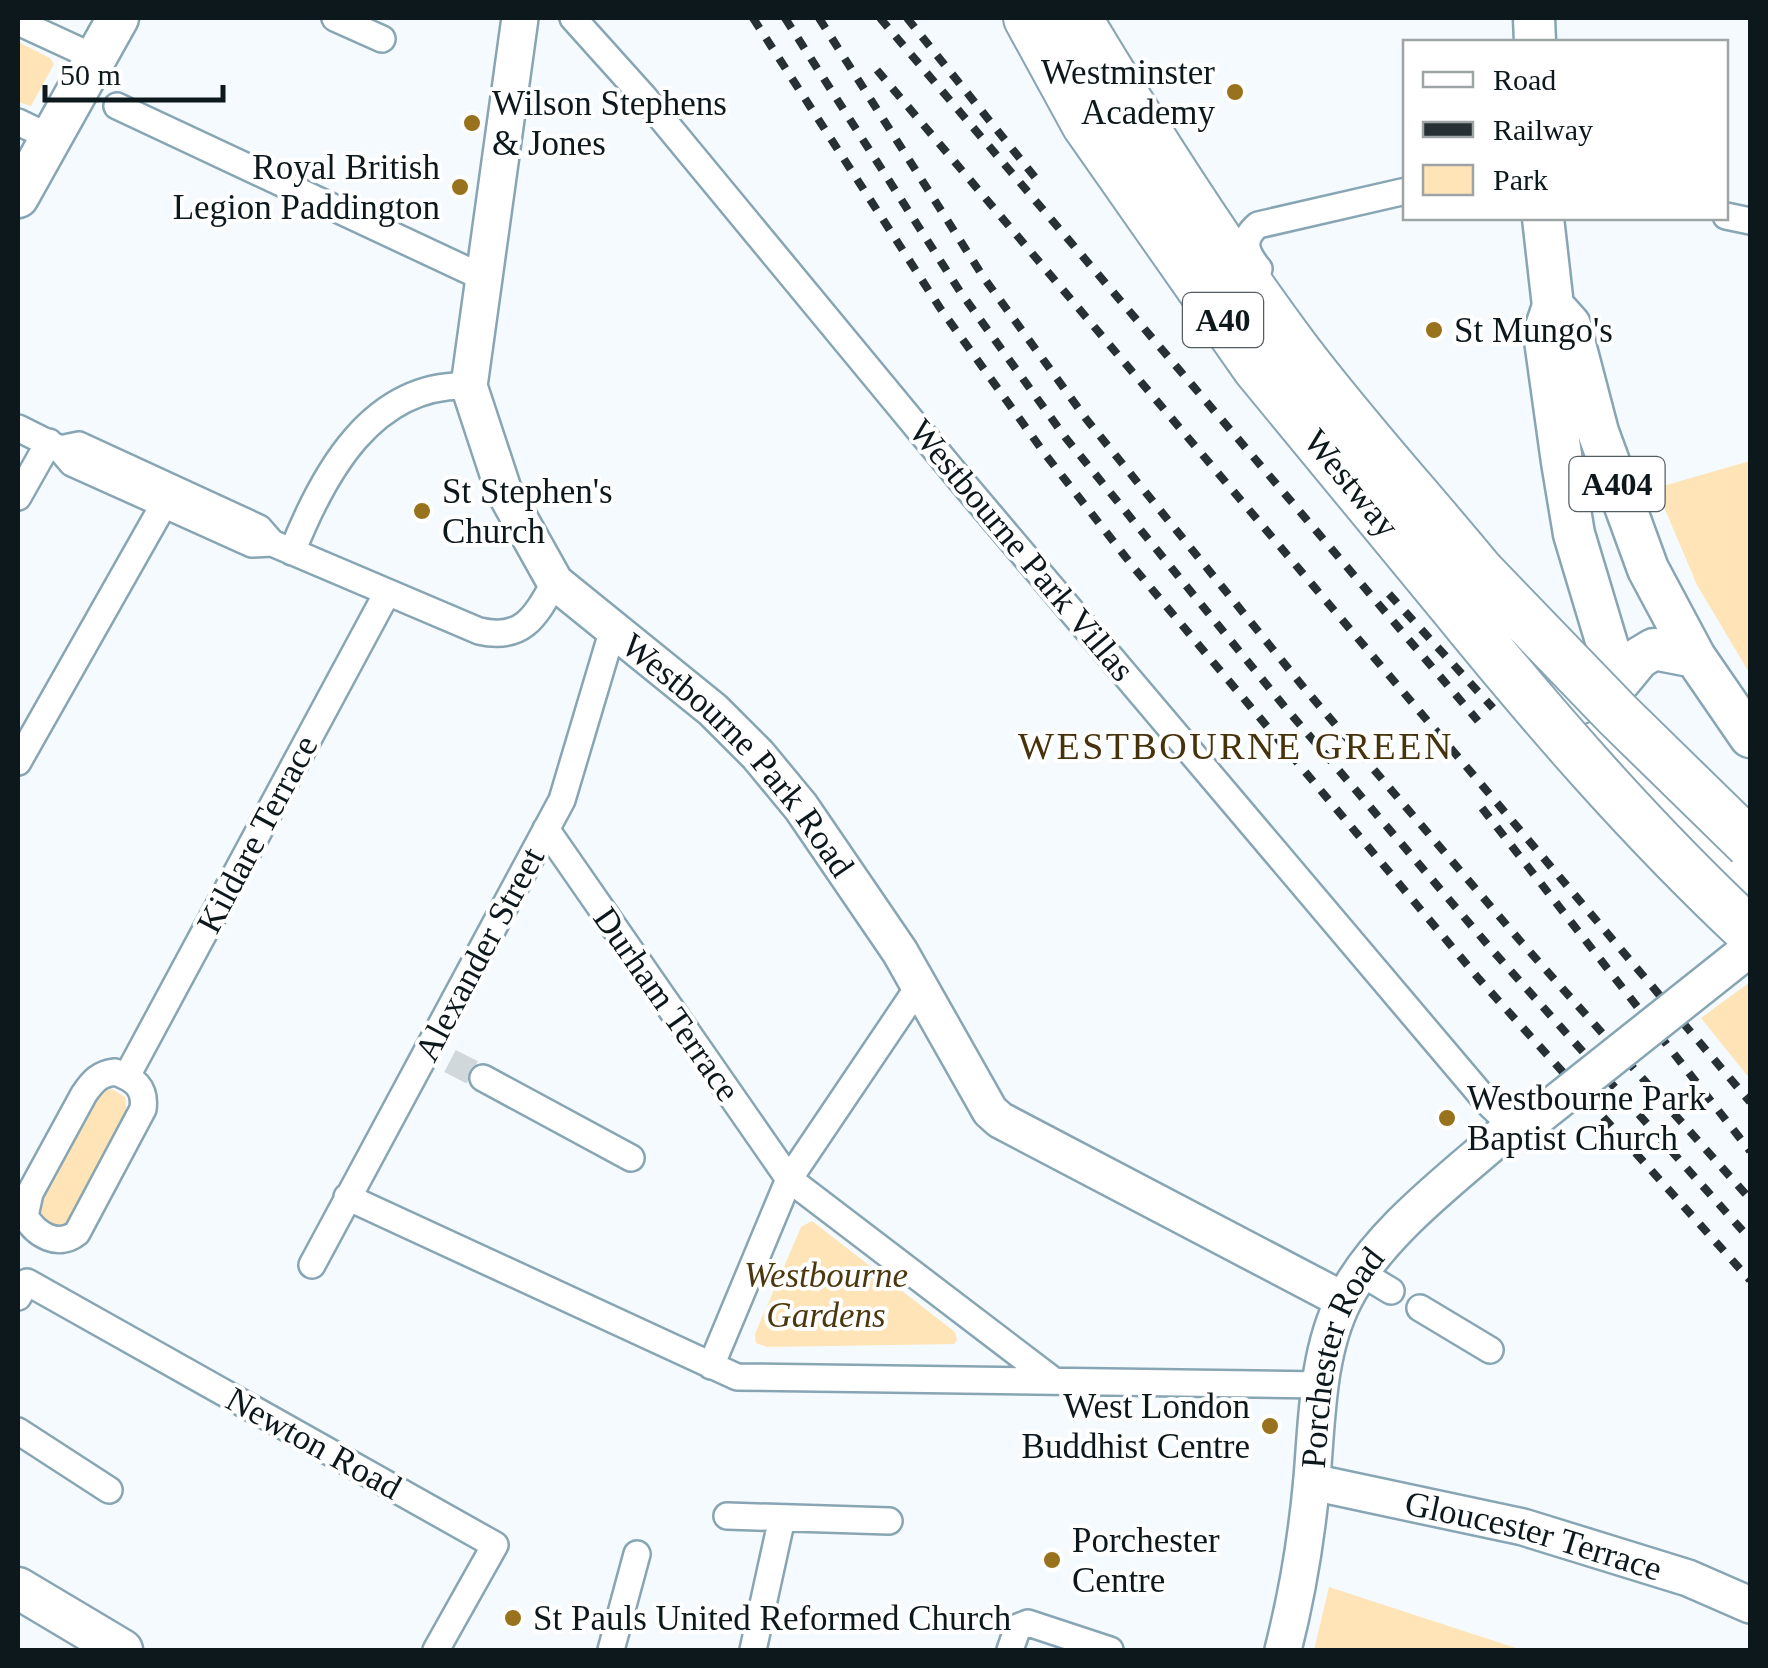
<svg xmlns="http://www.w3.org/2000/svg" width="1768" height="1668" viewBox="0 0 1768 1668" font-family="Georgia,serif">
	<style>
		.green { fill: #fee4b6 }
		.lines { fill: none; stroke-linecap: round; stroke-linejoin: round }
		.street-tunnel { stroke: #d1d8db; stroke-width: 25; stroke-dasharray: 25 12; stroke-linecap: butt }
		.street-casing { stroke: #88a5b4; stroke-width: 30 }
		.secondary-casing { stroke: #88a5b4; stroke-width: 40 }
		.primary-casing { stroke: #88a5b4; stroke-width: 45 }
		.highway-casing { stroke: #88a5b4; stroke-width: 52 }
		.street { stroke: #fff; stroke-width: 25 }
		.secondary { stroke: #fff; stroke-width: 35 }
		.primary { stroke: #fff; stroke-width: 40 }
		.highway { stroke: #fff; stroke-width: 48 }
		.rail { stroke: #263035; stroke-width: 8; stroke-dasharray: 12 12; stroke-linecap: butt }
		.secondary-bridge-casing { stroke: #88a5b4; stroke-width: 40; stroke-linecap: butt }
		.highway-bridge-casing { stroke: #88a5b4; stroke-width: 52; stroke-linecap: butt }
		.secondary-bridge { stroke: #fff; stroke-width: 35 }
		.highway-bridge { stroke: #fff; stroke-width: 48 }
		.poi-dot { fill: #99721d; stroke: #fff; stroke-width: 4 }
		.labels { text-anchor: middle; stroke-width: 8; stroke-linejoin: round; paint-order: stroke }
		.shield { fill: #fff; stroke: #565d61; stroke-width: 2.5 }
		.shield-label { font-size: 32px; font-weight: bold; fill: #0d181d }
		.poi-label { font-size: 35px; fill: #0d181d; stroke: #fff; text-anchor: start }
		.street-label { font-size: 35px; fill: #0d181d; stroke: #fff }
		.park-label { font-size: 35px; font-style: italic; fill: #4c380e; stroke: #fff }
		.neighbourhood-label { font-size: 38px; letter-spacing: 2.5px; fill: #46330b; stroke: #fff }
	</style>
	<rect width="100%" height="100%" fill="#f4fafd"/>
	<!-- green -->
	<path class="green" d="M 18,42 L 50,58 L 54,64 L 31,106 L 18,102 Z
		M 1750,461 L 1750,674 L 1697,585 L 1656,488 Z
		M 1750,982 L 1750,1079 L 1701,1018 Z
		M 112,1089 L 125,1097 L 127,1114 L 72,1218 L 60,1229 L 47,1228 L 35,1209 L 90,1101 L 103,1091 Z
		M 812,1221 L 955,1332 L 957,1340 L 954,1344 L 767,1347 L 756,1343 L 755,1334 L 801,1227 Z
		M 1329,1587 L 1522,1650 L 1314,1650 Z"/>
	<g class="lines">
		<!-- street-tunnel -->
		<path class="street-tunnel" d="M 450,1061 L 483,1078"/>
		<!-- street casing -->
		<g class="street-casing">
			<path id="street" d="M 335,18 L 382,39
				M 573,18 L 644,97 L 963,483 L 1487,1102 L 1512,1126
				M 18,22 L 96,58
				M 117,106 L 484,278
				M 18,122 L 51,138
				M 1726,216 L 1750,221
				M 1259,269 C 1246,253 1240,240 1258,225 L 1406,191
				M 18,428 L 60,449 L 72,463 L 252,544 L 272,543
				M 60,449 L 79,445 L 259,528 L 272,543 L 479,631 C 523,641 535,617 555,582
				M 18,497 L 49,442
				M 292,552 C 323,474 372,382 469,386
				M 18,762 L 164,504
				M 546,829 L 789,1179 L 919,986
				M 115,1072 C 134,1079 146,1087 143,1109 L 77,1233 C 58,1248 36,1235 25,1216 L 30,1193 L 84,1094 C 93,1081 99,1074 115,1072 Z
				M 127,1076 L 387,593
				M 483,1078 L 631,1158
				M 347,1197 L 737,1377 L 1322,1385
				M 312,1265 L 562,800 L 613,629
				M 1361,1273 L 1391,1291
				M 18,1297 L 27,1282 L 495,1545 L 436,1650
				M 1420,1308 L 1490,1350
				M 711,1366 L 789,1179 L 1054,1381
				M 18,1431 L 109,1490
				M 727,1516 L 889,1521
				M 611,1650 L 637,1554
				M 753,1650 L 782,1518
				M 1010,1650 L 1018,1627 L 1028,1623 L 1110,1650"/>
		</g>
		<!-- secondary casing -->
		<g class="secondary-casing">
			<g id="secondary">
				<path id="s1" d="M 520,18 L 469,386 L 503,489 L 555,582 L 713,710 L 758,755 L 801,807 L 900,952 L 990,1111 L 1000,1120 L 1343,1300"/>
				<path id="s2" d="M 1312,1482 L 1523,1527 L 1688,1578 L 1750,1605"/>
				<path id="s3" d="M 1283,1650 C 1297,1595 1307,1535 1312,1478 C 1317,1420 1317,1353 1344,1300 C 1378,1232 1456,1176 1512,1126"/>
			</g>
		</g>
		<!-- primary casing -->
		<g class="primary-casing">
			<path id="primary" d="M 1534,18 L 1535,42
				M 18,197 L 118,18
				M 1543,218 L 1553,306 L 1544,333 L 1562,462 L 1574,534 L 1613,664
				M 1553,306 L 1570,325 L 1598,432 L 1648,569 L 1695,657 L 1750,737
				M 1620,681 L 1639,658 L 1654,649 L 1695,657
				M 18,1588 L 122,1650"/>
		</g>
		<!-- highway casing -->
		<g class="highway-casing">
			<g id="highway">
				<path id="s4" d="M 1028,18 L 1086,124 L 1257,368 L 1449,601 L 1477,630"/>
				<path d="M 1077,18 C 1145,131 1216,243 1295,349 C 1353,426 1419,498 1480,572"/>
				<path d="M 1597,746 L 1750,889"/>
			</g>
		</g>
		<!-- street -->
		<use href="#street" class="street"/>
		<!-- secondary -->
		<use href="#secondary" class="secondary"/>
		<!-- primary -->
		<use href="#primary" class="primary"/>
		<!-- highway -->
		<use href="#highway" class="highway"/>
		<!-- rail -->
		<path class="rail" d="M 753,18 L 940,308 L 1045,454 L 1135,569 L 1479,979 L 1750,1280
			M 785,18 L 961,293 L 1065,437 L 1284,706 L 1493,951 L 1750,1239
			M 819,18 L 984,278 L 1087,420 L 1305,689 L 1522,943 L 1750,1199
			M 880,18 L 1478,721
			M 907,18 L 1042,186
			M 877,70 L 1750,1102
			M 1389,594 L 1493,708
			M 1482,808 L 1750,1151"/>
		<!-- secondary-bridge casing -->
		<g class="secondary-bridge-casing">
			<path id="secondary-bridge" d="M 1512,1126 L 1539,1116 L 1744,953"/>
		</g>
		<!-- highway-bridge casing -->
		<g class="highway-bridge-casing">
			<path id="highway-bridge" d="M 1480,572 L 1618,715 L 1750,844
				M 1449,601 C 1543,717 1641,830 1750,932"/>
		</g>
		<!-- secondary-bridge -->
		<use href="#secondary-bridge" class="secondary-bridge"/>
		<!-- highway-bridge -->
		<use href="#highway-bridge" class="highway-bridge"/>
	</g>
	<!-- markers -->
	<g class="poi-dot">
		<circle cx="1235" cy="92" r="10"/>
		<circle cx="472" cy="123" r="10"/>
		<circle cx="460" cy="187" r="10"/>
		<circle cx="1434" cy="330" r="10"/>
		<circle cx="422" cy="511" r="10"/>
		<circle cx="1447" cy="1118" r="10"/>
		<circle cx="1270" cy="1426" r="10"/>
		<circle cx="1052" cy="1560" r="10"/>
		<circle cx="513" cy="1618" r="10"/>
	</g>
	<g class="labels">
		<!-- shield labels -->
		<g class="shield">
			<rect x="1183" y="293" width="80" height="54" rx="8"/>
			<rect x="1569.5" y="457" width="95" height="54" rx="8"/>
		</g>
		<g class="shield-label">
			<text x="1223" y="331">A40</text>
			<text x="1617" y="495">A404</text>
		</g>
		<!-- poi labels -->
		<g class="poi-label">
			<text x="1215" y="84" text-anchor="end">Westminster<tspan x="1215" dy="40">Academy</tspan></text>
			<text x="492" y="115">Wilson Stephens<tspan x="492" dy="40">&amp; Jones</tspan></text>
			<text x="440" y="179" text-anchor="end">Royal British<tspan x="440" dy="40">Legion Paddington</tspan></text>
			<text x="1454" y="342">St Mungo's</text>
			<text x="442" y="503">St Stephen's<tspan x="442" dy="40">Church</tspan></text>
			<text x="1467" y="1110">Westbourne Park<tspan x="1467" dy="40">Baptist Church</tspan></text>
			<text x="1250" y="1418" text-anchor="end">West London<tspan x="1250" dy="40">Buddhist Centre</tspan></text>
			<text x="1072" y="1552">Porchester<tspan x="1072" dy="40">Centre</tspan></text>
			<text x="533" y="1630">St Pauls United Reformed Church</text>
		</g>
		<!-- street labels -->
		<g class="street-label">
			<text dy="12" stroke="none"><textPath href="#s4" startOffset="568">Westway</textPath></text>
			<text transform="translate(1022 550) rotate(50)" y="12">Westbourne Park Villas</text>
			<text dy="12" stroke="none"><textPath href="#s1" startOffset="840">Westbourne Park Road</textPath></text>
			<text transform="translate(257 834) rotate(-62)" y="12">Kildare Terrace</text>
			<text transform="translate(479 954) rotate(-62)" y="12">Alexander Street</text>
			<text transform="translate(667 1004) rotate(55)" y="12">Durham Terrace</text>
			<text dy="12" stroke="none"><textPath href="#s3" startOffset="300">Porchester Road</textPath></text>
			<text transform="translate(314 1443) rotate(29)" y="12">Newton Road</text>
			<text dy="12" stroke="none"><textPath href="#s2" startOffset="228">Gloucester Terrace</textPath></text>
		</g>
		<!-- park labels -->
		<g class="park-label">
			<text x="826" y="1287">Westbourne<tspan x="826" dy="40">Gardens</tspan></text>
		</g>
		<!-- neighbourhood labels -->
		<g class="neighbourhood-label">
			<text x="1236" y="759">WESTBOURNE GREEN</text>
		</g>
	</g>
	<!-- border -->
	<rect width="1768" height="1668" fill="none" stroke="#0d181d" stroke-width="40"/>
	<!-- legend -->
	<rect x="1403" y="40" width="325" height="180" fill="#ffffff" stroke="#9ea3a5" stroke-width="2.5"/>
	<rect x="1423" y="72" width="50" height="15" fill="#ffffff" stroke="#9ea3a5" stroke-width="2.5"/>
	<text x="1493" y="90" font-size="30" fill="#0d181d">Road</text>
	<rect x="1423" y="122" width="50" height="15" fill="#263035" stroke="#9ea3a5" stroke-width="2.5"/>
	<text x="1493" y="140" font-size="30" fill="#0d181d">Railway</text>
	<rect x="1423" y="165" width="50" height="30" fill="#fee4b6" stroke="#9ea3a5" stroke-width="2.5"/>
	<text x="1493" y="190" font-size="30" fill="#0d181d">Park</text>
	<!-- scale -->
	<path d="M45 85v15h178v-15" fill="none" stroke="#0d181d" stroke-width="5"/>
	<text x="60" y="85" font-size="30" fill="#0d181d" stroke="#ffffff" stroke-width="8" paint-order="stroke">50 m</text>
</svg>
